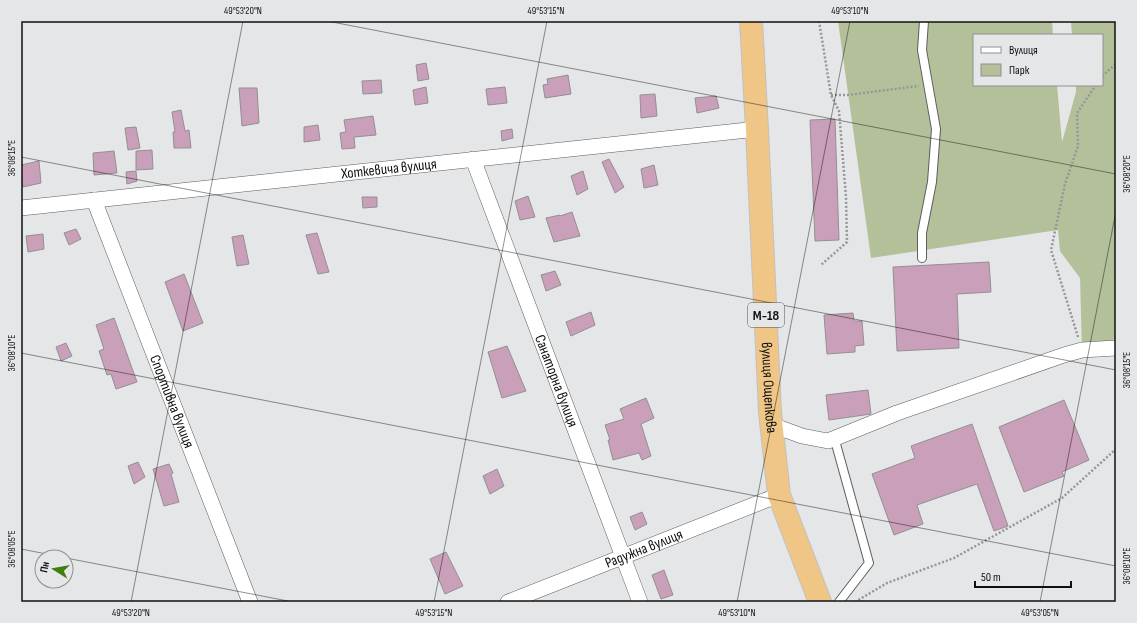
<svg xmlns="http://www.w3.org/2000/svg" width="1137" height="623" viewBox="0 0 1137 623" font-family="'Sofia Sans Condensed',sans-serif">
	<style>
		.green { fill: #b4c09a }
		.building { fill: #c99fb9; stroke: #939092 }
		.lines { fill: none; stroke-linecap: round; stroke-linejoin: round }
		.service-casing { stroke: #5c5e60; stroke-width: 10 }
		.minor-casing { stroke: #5c5e60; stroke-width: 16 }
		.trunk-casing { stroke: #c1c1c1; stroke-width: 24 }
		.path { stroke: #959697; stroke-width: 2.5; stroke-dasharray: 2 2; stroke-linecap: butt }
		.service { stroke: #fff; stroke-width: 8 }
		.minor { stroke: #fff; stroke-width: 15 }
		.trunk { stroke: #f0c686; stroke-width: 22 }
		.ticks { fill: none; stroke: #0f1010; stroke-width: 1; stroke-opacity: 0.45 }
		.labels { text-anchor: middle; stroke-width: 3; stroke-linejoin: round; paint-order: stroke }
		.shield { fill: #e4e6e8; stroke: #4f5051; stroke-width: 1 }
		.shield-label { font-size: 14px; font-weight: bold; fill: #0f1010 }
		.street-label { font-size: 15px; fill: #0f1010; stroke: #e4e6e8 }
		.neatline { fill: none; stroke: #0f1010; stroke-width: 1.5 }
		.ticks-label { font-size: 10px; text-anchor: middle; fill: #0f1010 }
	</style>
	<rect width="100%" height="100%" fill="#e4e6e8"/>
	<!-- green -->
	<path class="green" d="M 838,21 L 1052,21 L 1053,35 L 974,35 L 974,85 L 1057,85 L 1062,142 L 1076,92 L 1076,85 L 1102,85 L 1102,35 L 1072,35 L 1071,21 L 1116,21 L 1116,343 L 1082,350 L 1080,278 L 1060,251 L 1058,230 L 871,258 Z"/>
	<!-- building -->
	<path class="building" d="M 426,63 L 429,79 L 418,81 L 416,65 Z
		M 568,75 L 571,94 L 545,98 L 543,85 L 548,84 L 547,79 Z
		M 381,80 L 382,93 L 363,94 L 362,81 Z
		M 426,87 L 428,103 L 415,105 L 413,90 Z
		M 505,87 L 507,103 L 488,105 L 486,89 Z
		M 239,88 L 257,88 L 259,123 L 242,126 Z
		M 655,94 L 657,116 L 641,118 L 640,95 Z
		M 716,96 L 719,108 L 697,113 L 695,98 Z
		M 181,110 L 185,131 L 189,130 L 191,148 L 174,148 L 173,132 L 175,132 L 172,112 Z
		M 373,116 L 376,135 L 354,137 L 355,148 L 342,149 L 340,133 L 346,132 L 344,120 Z
		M 835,119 L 839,240 L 815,241 L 810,120 Z
		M 318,125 L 320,140 L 304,142 L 304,127 Z
		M 136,127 L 140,148 L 128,150 L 125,128 Z
		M 512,129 L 513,138 L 502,141 L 501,131 Z
		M 152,150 L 153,169 L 136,170 L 136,151 Z
		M 114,151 L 117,173 L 94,175 L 93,153 Z
		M 609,159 L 624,187 L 615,193 L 602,162 Z
		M 39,161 L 41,183 L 23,187 L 21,175 L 21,165 Z
		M 654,165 L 658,185 L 644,188 L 641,169 Z
		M 136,171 L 137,181 L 127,184 L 126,172 Z
		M 583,171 L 588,189 L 577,195 L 571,176 Z
		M 528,196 L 535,217 L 520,220 L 515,201 Z
		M 362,197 L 377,197 L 377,207 L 363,208 Z
		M 572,212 L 580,236 L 554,242 L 546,218 L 560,215 L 560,216 Z
		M 76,229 L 81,239 L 69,245 L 64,233 Z
		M 317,233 L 329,272 L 318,274 L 306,235 Z
		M 43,234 L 44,249 L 28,252 L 26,236 Z
		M 243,235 L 249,264 L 237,266 L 232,237 Z
		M 989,262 L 991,292 L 957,294 L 959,348 L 897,351 L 893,267 Z
		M 555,271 L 561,285 L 546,291 L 541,275 Z
		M 184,274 L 203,323 L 183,331 L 165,282 Z
		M 591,312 L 595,325 L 571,336 L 566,322 Z
		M 853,313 L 854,321 L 862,321 L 864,345 L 855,346 L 855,352 L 827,354 L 824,315 Z
		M 114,318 L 137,382 L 116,389 L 111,374 L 107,375 L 99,351 L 104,349 L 96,325 Z
		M 66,343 L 72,356 L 61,361 L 56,347 Z
		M 507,346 L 526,391 L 502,398 L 488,352 Z
		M 868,390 L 871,414 L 829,420 L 826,395 Z
		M 646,398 L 654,418 L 641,424 L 651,456 L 642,460 L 639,453 L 613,460 L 608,440 L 610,440 L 605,425 L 624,419 L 620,409 Z
		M 1064,400 L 1089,460 L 1062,472 L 1064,476 L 1024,492 L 999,427 Z
		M 972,424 L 1008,526 L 994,531 L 977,484 L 917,505 L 923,524 L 894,535 L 872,474 L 915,458 L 911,446 Z
		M 138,462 L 145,477 L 134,484 L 128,466 Z
		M 169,464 L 173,473 L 171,474 L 179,502 L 164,506 L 153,469 Z
		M 497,469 L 504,486 L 490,494 L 483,476 Z
		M 642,512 L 647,524 L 635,530 L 630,517 Z
		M 446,552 L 463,586 L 445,594 L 430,559 Z
		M 664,570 L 673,595 L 661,599 L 652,575 Z"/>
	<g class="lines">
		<!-- service casing -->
		<g class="service-casing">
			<path id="service" d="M 922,258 L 922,233 L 932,182 L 936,129 L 922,50 L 924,21
				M 828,441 L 836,444 L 869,563 L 839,602"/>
		</g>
		<!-- minor casing -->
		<g class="minor-casing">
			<g id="minor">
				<path id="s1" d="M 473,159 L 640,602"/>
				<path id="s2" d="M 94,200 L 250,602"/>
				<path id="s3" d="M 21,208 L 757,129"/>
				<path d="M 772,425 L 802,436 L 828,441 L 897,413 L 1064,355 L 1082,350 L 1116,348"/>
				<path id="s4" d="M 508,602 L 779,495"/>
			</g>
		</g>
		<!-- trunk casing -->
		<g class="trunk-casing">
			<g id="trunk">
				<path id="s5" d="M 751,21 L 757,129 L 770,412 L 779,495 L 820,602"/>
			</g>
		</g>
		<!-- path -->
		<path class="path" d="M 819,21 L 831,95 L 839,111 L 846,197 L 847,242 L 821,265
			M 1102,76 L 1116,64
			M 831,95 L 848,95 L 919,86
			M 1078,337 L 1051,250 L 1065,184 L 1078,146 L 1077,113 L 1096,85
			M 855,602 L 887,583 L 954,558 L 1062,498 L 1116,449"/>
		<!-- service -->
		<use href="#service" class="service"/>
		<!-- minor -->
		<use href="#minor" class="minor"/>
		<!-- trunk -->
		<use href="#trunk" class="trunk"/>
	</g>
	<!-- ticks -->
	<path class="ticks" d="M 327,21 L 1116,174M 21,157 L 1116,370M 21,353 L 1116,566M 21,549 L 62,557M 66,558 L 293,602M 131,602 L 243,21M 434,602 L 547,21M 737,602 L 850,21M 1040,602 L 1116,211"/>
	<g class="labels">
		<!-- shield labels -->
		<rect class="shield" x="748" y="303" width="36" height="24" rx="3"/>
		<g class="shield-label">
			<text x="766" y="320">М-18</text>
		</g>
		<!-- street labels -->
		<g class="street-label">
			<text dy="5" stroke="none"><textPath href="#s3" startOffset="370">Хоткевича вулиця</textPath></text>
			<text dy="5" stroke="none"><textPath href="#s1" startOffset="237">Санаторна вулиця</textPath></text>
			<text dy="5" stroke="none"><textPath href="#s5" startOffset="367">вулиця Ощепкова</textPath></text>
			<text dy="5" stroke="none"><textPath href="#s2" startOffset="216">Спортивна вулиця</textPath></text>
			<text dy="5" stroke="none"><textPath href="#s4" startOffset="146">Радужна вулиця</textPath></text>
		</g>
	</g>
	<!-- border -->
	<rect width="1137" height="623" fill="none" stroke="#e4e6e8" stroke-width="44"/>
	<!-- legend -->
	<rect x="973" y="34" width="130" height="52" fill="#e4e6e8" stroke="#8f9092"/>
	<rect x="981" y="47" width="20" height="6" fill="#ffffff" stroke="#8f9092"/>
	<text x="1009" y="54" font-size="12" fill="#0f1010">Вулиця</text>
	<rect x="981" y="64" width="20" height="12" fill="#b4c09a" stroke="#8f9092"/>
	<text x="1009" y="74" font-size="12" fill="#0f1010">Парк</text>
	<!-- north arrow -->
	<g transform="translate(54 569) rotate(281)"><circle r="19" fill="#e4e6e8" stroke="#8f9092"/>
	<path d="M0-3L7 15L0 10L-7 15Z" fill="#417c15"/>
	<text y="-6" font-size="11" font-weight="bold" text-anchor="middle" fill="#0f1010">Пн</text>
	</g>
	<!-- scale -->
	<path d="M975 581v6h96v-6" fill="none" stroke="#0f1010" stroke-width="2"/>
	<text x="981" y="581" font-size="12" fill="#0f1010" stroke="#e4e6e8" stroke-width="3" paint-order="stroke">50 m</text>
	<rect x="22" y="22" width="1093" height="579" class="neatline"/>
	<g class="ticks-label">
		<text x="243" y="14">49°53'20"N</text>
		<text x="546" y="14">49°53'15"N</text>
		<text x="850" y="14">49°53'10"N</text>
		<text transform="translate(11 158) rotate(-90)" y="4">36°08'15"E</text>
		<text transform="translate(1126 174) rotate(-90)" y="4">36°08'20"E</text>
		<text transform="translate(11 353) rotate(-90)" y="4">36°08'10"E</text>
		<text transform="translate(1126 370) rotate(-90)" y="4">36°08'15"E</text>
		<text transform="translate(11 549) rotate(-90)" y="4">36°08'05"E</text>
		<text transform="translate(1126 566) rotate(-90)" y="4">36°08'10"E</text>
		<text x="131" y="616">49°53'20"N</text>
		<text x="434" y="616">49°53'15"N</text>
		<text x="737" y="616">49°53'10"N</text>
		<text x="1040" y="616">49°53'05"N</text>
	</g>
</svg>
